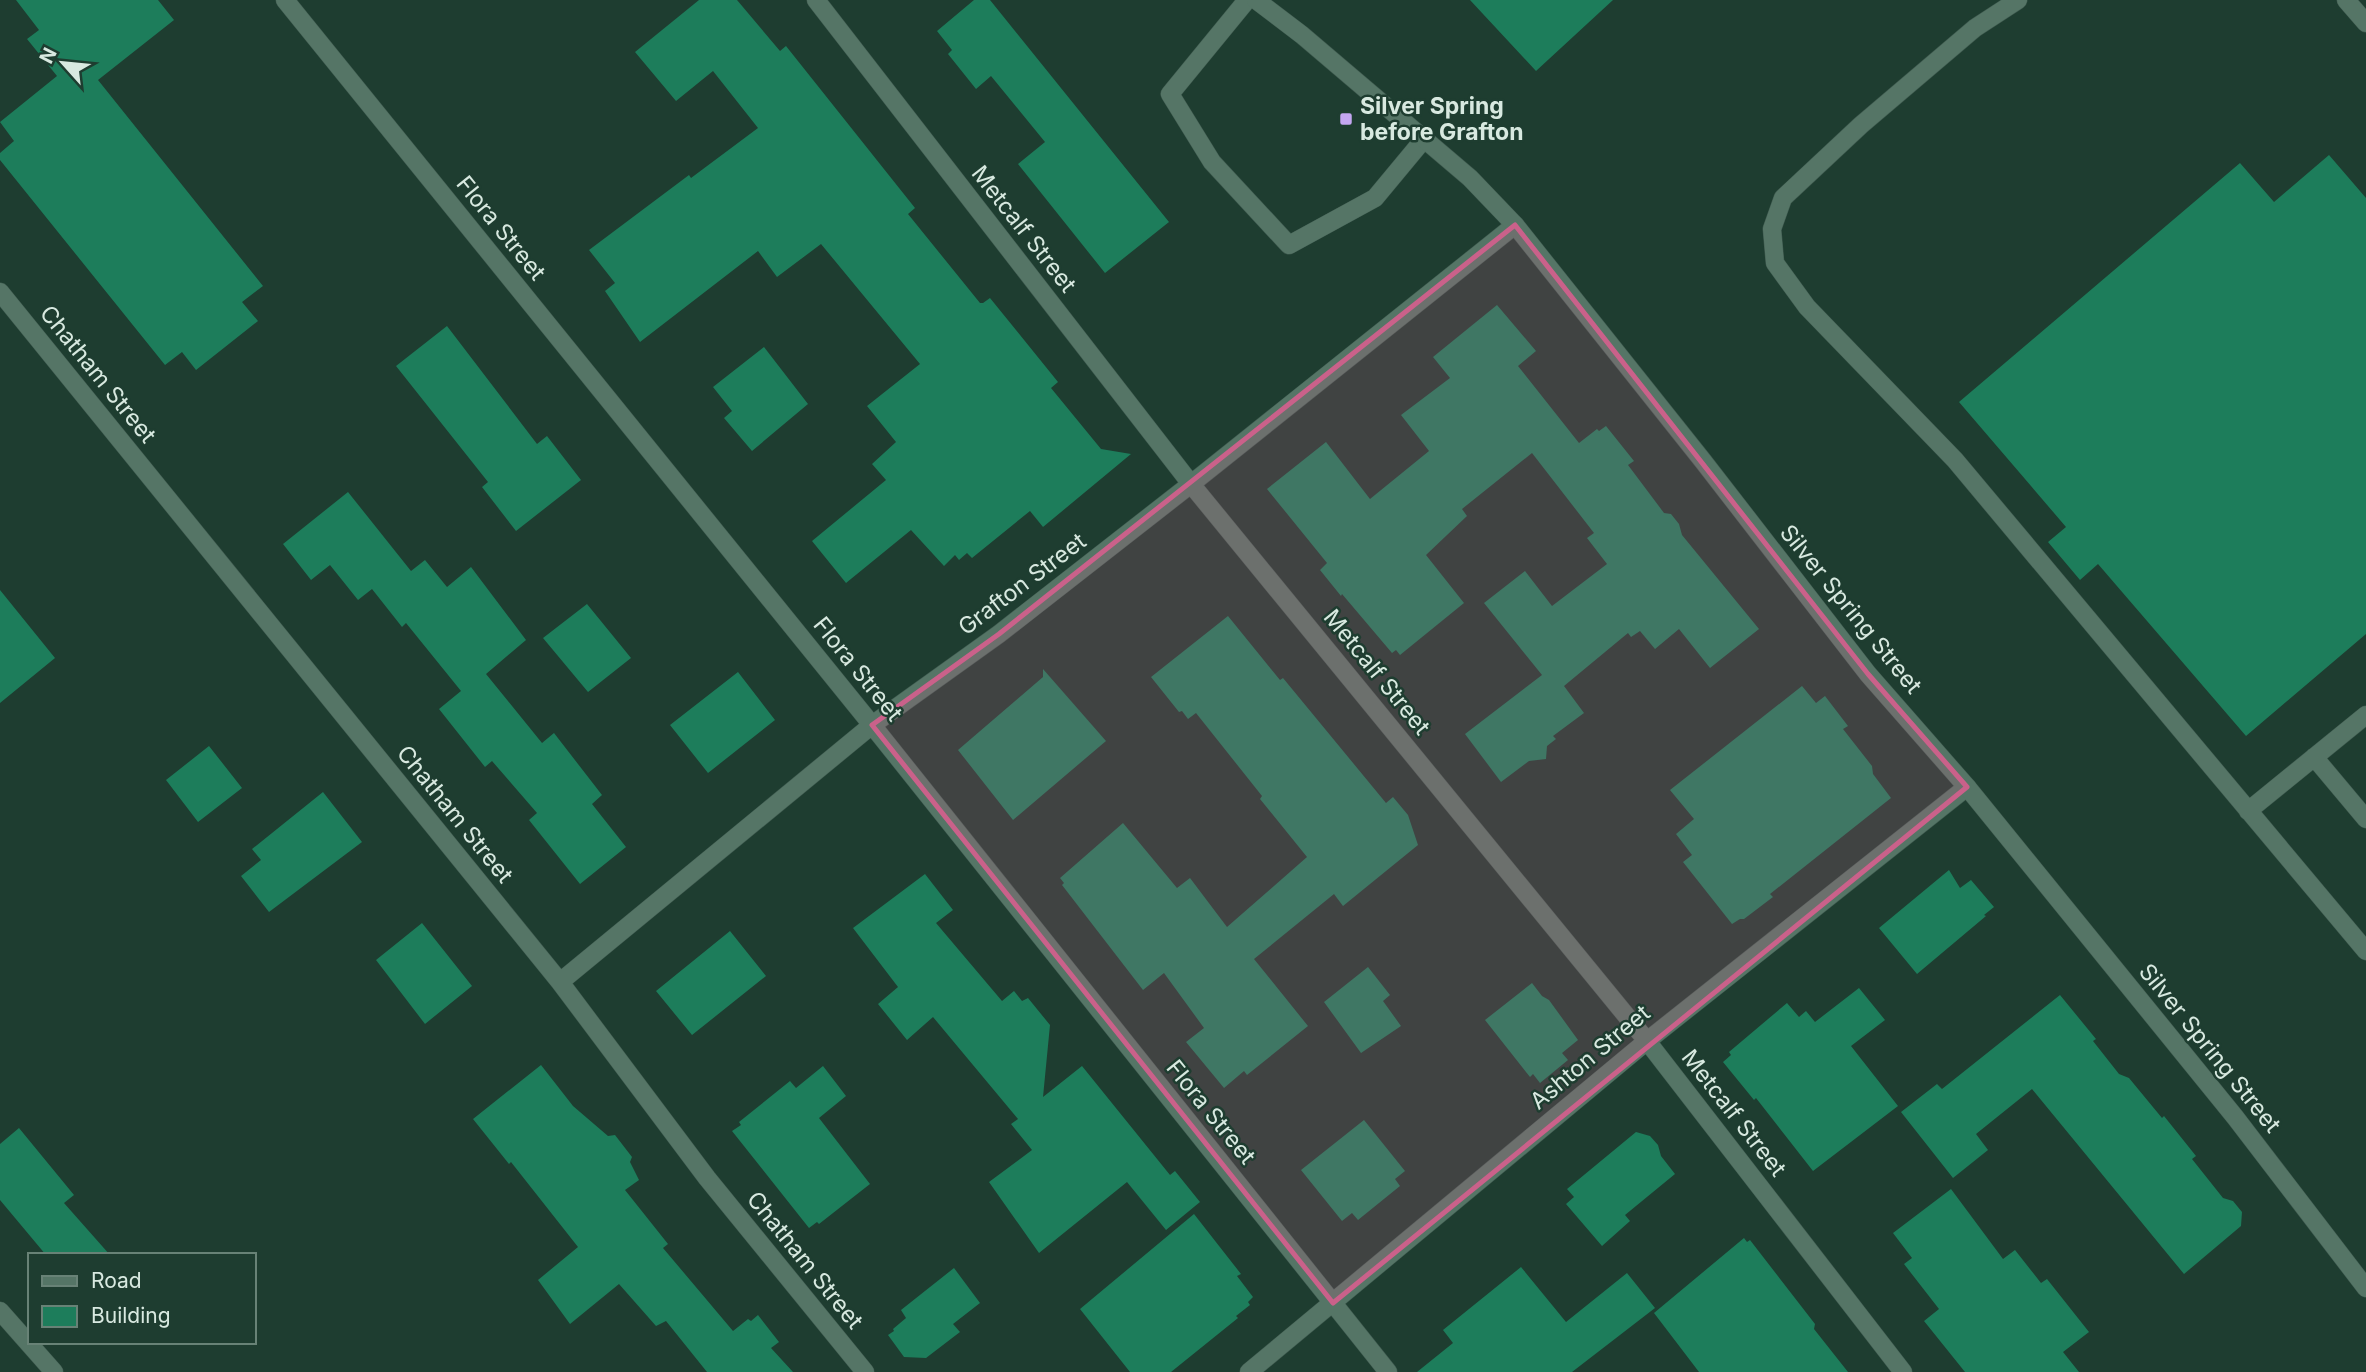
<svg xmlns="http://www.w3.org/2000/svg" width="2366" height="1372" viewBox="0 0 2366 1372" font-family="Inter,sans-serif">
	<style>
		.building { fill: #1d7d5b }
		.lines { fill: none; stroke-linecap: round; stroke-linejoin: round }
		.service-casing { stroke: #3f5a4f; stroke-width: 19 }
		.minor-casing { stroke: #3f5a4f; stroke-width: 19 }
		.secondary-casing { stroke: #3f5a4f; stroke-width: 19 }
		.service { stroke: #557566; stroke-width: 18 }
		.minor { stroke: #557566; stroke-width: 18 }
		.secondary { stroke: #557566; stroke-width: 18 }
		.marked { fill: #ca618a; fill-opacity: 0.2; stroke: #ca618a; stroke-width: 5; stroke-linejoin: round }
		.poi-dot { fill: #c4a7f1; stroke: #1e3d30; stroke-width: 2.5 }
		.labels { text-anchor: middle; stroke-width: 5; stroke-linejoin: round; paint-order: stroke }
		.poi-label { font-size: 23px; font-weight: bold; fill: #d8e9e0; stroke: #1e3d30; text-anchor: start }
		.street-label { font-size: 23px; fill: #d8e9e0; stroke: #1e3d30 }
	</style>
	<rect width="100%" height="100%" fill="#1e3d30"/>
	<!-- building -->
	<path class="building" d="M 16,0 L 158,0 L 174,20 L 98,80 L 263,286 L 242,302 L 258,321 L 196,370 L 182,352 L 165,365 L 0,160 L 0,153 L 14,141 L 0,122 L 57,76 L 27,39 L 39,30 Z
		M 699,0 L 737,0 L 780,51 L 786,46 L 915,208 L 908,214 L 980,303 L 983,303 L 990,298 L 1058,382 L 1051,388 L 1101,449 L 1131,454 L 1043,527 L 1030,511 L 972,558 L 967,553 L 959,560 L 955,555 L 944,566 L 911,530 L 846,583 L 812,541 L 886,480 L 872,464 L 896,442 L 867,406 L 920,364 L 821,244 L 777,277 L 758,251 L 640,342 L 605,291 L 615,283 L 589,250 L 689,175 L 691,178 L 758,128 L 713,71 L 676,101 L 635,52 Z
		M 974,0 L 990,0 L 1169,222 L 1105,273 L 1018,164 L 1045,142 L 991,76 L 976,89 L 948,54 L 952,50 L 937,31 Z
		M 1470,0 L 1613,0 L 1536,71 Z
		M 2329,155 L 2366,198 L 2366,634 L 2246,736 L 2098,564 L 2080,580 L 2048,542 L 2066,527 L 1959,402 L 2240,163 L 2274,202 Z
		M 1497,305 L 1536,351 L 1518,366 L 1579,443 L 1597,429 L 1599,431 L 1606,426 L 1634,461 L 1628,465 L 1664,513 L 1671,514 L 1679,524 L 1682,535 L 1759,629 L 1710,668 L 1679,629 L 1655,649 L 1640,631 L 1631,637 L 1628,633 L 1564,686 L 1584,713 L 1553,736 L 1556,739 L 1547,746 L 1546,759 L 1529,761 L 1501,782 L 1465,734 L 1542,675 L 1484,603 L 1525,571 L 1552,606 L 1607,564 L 1587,538 L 1594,533 L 1532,453 L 1462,509 L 1467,516 L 1426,555 L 1464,603 L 1400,655 L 1396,650 L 1392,653 L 1342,594 L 1341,596 L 1320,570 L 1327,563 L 1267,489 L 1326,442 L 1370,499 L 1429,451 L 1401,415 L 1450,378 L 1433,357 Z
		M 447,326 L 537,444 L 547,436 L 581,480 L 516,531 L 482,487 L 488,482 L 396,366 Z
		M 764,347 L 808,404 L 752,451 L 724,418 L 732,411 L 713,387 Z
		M 348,492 L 411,571 L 425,560 L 447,587 L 471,567 L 526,640 L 486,674 L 542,743 L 554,733 L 602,795 L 592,804 L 626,847 L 580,884 L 529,820 L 537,813 L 492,761 L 485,767 L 439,709 L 461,691 L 406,623 L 402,627 L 372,589 L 358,600 L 330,565 L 311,580 L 283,544 Z
		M 0,590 L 55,658 L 0,703 Z
		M 587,604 L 631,658 L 588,692 L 543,638 Z
		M 1228,616 L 1280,680 L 1283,678 L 1386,803 L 1393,797 L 1408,815 L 1418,845 L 1343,906 L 1334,894 L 1254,959 L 1308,1026 L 1247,1075 L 1244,1071 L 1224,1088 L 1186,1042 L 1204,1028 L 1164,973 L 1143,990 L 1062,885 L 1064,883 L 1060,878 L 1123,823 L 1177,888 L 1190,878 L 1227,927 L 1307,857 L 1260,799 L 1262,796 L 1196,713 L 1188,719 L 1182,711 L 1179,712 L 1151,677 Z
		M 1043,669 L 1106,741 L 1013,820 L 958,750 L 1043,677 Z
		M 738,672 L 775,720 L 708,773 L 670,725 Z
		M 1802,686 L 1816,703 L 1825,696 L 1848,726 L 1843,729 L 1872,766 L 1873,774 L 1891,798 L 1770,894 L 1773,897 L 1744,919 L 1740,919 L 1732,924 L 1683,862 L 1692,855 L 1676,834 L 1694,819 L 1670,790 Z
		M 209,746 L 242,788 L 198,822 L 166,780 Z
		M 323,792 L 362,842 L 269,912 L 241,876 L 261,860 L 252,849 Z
		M 1949,870 L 1960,888 L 1971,880 L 1994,907 L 1984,915 L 1986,916 L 1917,974 L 1879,928 Z
		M 925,874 L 953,910 L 936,923 L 1002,1001 L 1014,991 L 1022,1001 L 1028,998 L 1050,1025 L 1043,1097 L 1082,1066 L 1170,1175 L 1175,1171 L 1200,1202 L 1166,1230 L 1127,1182 L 1039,1253 L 989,1182 L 1032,1150 L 1011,1124 L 1018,1119 L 933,1017 L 907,1040 L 878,1004 L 898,987 L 853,928 Z
		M 422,923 L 472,986 L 425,1024 L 376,960 Z
		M 730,931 L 766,976 L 692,1035 L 656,991 Z
		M 1368,967 L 1390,995 L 1383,1001 L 1401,1026 L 1361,1053 L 1324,1002 Z
		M 1532,983 L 1542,996 L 1549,1000 L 1578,1040 L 1562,1053 L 1568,1060 L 1540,1083 L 1533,1074 L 1530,1077 L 1485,1020 Z
		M 1859,988 L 1885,1020 L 1851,1046 L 1898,1106 L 1813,1171 L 1756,1098 L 1754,1100 L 1723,1062 L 1731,1055 L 1729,1052 L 1787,1003 L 1799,1017 L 1806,1011 L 1815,1022 Z
		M 2060,995 L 2096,1039 L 2093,1041 L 2119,1074 L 2129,1078 L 2162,1118 L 2164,1116 L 2196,1156 L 2192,1159 L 2223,1198 L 2233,1201 L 2242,1212 L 2241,1226 L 2184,1274 L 2032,1089 L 1976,1134 L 1988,1150 L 1953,1178 L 1901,1112 L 1937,1084 L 1942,1089 Z
		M 541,1065 L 573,1106 L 608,1136 L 615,1135 L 632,1157 L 630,1162 L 639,1180 L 625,1190 L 668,1244 L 663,1248 L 733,1331 L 748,1319 L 751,1321 L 758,1315 L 779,1342 L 771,1348 L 793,1372 L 707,1372 L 666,1321 L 656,1326 L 619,1284 L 570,1324 L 538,1280 L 578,1247 L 511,1162 L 509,1164 L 473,1119 Z
		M 823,1066 L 846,1096 L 819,1118 L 870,1184 L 819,1224 L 817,1222 L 809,1228 L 732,1131 L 741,1125 L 739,1122 L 790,1081 L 796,1088 Z
		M 1364,1120 L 1405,1171 L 1395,1179 L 1400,1186 L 1358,1220 L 1352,1213 L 1342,1221 L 1301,1170 Z
		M 19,1128 L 74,1195 L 64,1203 L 110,1255 L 46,1255 L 0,1200 L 0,1144 Z
		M 1636,1132 L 1650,1136 L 1658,1145 L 1661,1156 L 1675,1174 L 1625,1215 L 1630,1221 L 1602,1246 L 1566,1204 L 1574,1197 L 1567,1189 Z
		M 1951,1189 L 2003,1259 L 2015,1250 L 2041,1283 L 2047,1279 L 2089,1332 L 2063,1352 L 2079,1372 L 1965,1372 L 1924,1321 L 1939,1309 L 1904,1264 L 1912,1258 L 1893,1233 Z
		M 1194,1214 L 1241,1274 L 1237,1276 L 1253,1297 L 1248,1302 L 1250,1305 L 1236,1316 L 1238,1318 L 1171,1372 L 1130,1372 L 1080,1309 Z
		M 1744,1238 L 1747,1242 L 1750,1240 L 1815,1324 L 1814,1329 L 1848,1372 L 1699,1372 L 1654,1313 Z
		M 1521,1267 L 1566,1322 L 1627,1273 L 1655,1308 L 1572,1372 L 1417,1372 L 1453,1343 L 1443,1330 Z
		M 954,1268 L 980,1303 L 953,1324 L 960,1332 L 926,1358 L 904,1357 L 888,1335 L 894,1331 L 893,1329 L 906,1318 L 901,1310 Z"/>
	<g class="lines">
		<!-- service casing -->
		<g class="service-casing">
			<path id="service" d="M 1247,0 L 1170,94 L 1212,162 L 1289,245 L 1375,198 L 1424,139
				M 2018,0 L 1975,28 L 1861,125 L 1783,198 L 1772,229 L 1775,263 L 1807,307 L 1955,460 L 2366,951
				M 2314,757 L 2366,819
				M 2248,811 L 2366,715"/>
		</g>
		<!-- minor casing -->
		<g class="minor-casing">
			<path id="minor" d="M 285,0 L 872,725 L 1388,1372
				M 816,0 L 1191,484 L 1647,1041 L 1903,1372
				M 2346,0 L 2366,23
				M 0,292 L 560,982 L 707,1178 L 865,1372
				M 560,982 L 872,725 L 999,634 L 1191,484 L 1515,225
				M 0,1311 L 54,1372
				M 1249,1372 L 1647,1041 L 1967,787"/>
		</g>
		<!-- secondary casing -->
		<g class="secondary-casing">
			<path id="secondary" d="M 1256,0 L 1302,35 L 1470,178 L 1515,225 L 1703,461 L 1868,674 L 1967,787 L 2235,1117 L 2366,1288"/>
		</g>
		<!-- service -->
		<use href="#service" class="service"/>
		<!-- minor -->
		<use href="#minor" class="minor"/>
		<!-- secondary -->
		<use href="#secondary" class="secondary"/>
	</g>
	<!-- marked area -->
	<path class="marked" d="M 1515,225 L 1868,674 L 1967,787 L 1333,1303 L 872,725 L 999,634 Z"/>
	<!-- markers -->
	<rect class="poi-dot" x="1339" y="112" width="14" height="14" rx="3.5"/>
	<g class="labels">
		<!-- poi labels -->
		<g class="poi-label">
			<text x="1360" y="114">Silver Spring<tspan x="1360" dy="26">before Grafton</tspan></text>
		</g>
		<!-- street labels -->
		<g class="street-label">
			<text transform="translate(501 228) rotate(51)" y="8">Flora Street</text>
			<text transform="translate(1024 229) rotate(52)" y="8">Metcalf Street</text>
			<text transform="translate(98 374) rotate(51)" y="8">Chatham Street</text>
			<text transform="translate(1022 584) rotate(-37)" y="8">Grafton Street</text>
			<text transform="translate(1851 609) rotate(51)" y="8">Silver Spring Street</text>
			<text transform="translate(858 669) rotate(51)" y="8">Flora Street</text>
			<text transform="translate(1377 672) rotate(51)" y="8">Metcalf Street</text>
			<text transform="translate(455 814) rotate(51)" y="8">Chatham Street</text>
			<text transform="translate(2210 1048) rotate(51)" y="8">Silver Spring Street</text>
			<text transform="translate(1590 1057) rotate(-40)" y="8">Ashton Street</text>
			<text transform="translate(1211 1112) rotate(51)" y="8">Flora Street</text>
			<text transform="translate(1734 1113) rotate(52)" y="8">Metcalf Street</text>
			<text transform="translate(805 1260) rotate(51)" y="8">Chatham Street</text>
		</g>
	</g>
	<!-- legend -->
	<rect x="28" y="1253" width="228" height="91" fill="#1e3d30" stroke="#688276" stroke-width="2"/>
	<rect x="42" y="1276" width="35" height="10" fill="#557566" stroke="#688276" stroke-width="2"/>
	<text x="91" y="1288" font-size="21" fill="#d8e9e0">Road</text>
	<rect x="42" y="1306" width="35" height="21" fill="#1d7d5b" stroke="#688276" stroke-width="2"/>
	<text x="91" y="1323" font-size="21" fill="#d8e9e0">Building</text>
	<!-- north arrow -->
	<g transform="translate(63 63) rotate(297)" stroke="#1e3d30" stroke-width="5" paint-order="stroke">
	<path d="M0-5L12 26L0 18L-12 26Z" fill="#d8e9e0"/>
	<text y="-10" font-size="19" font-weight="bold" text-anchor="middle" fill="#d8e9e0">N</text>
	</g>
</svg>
